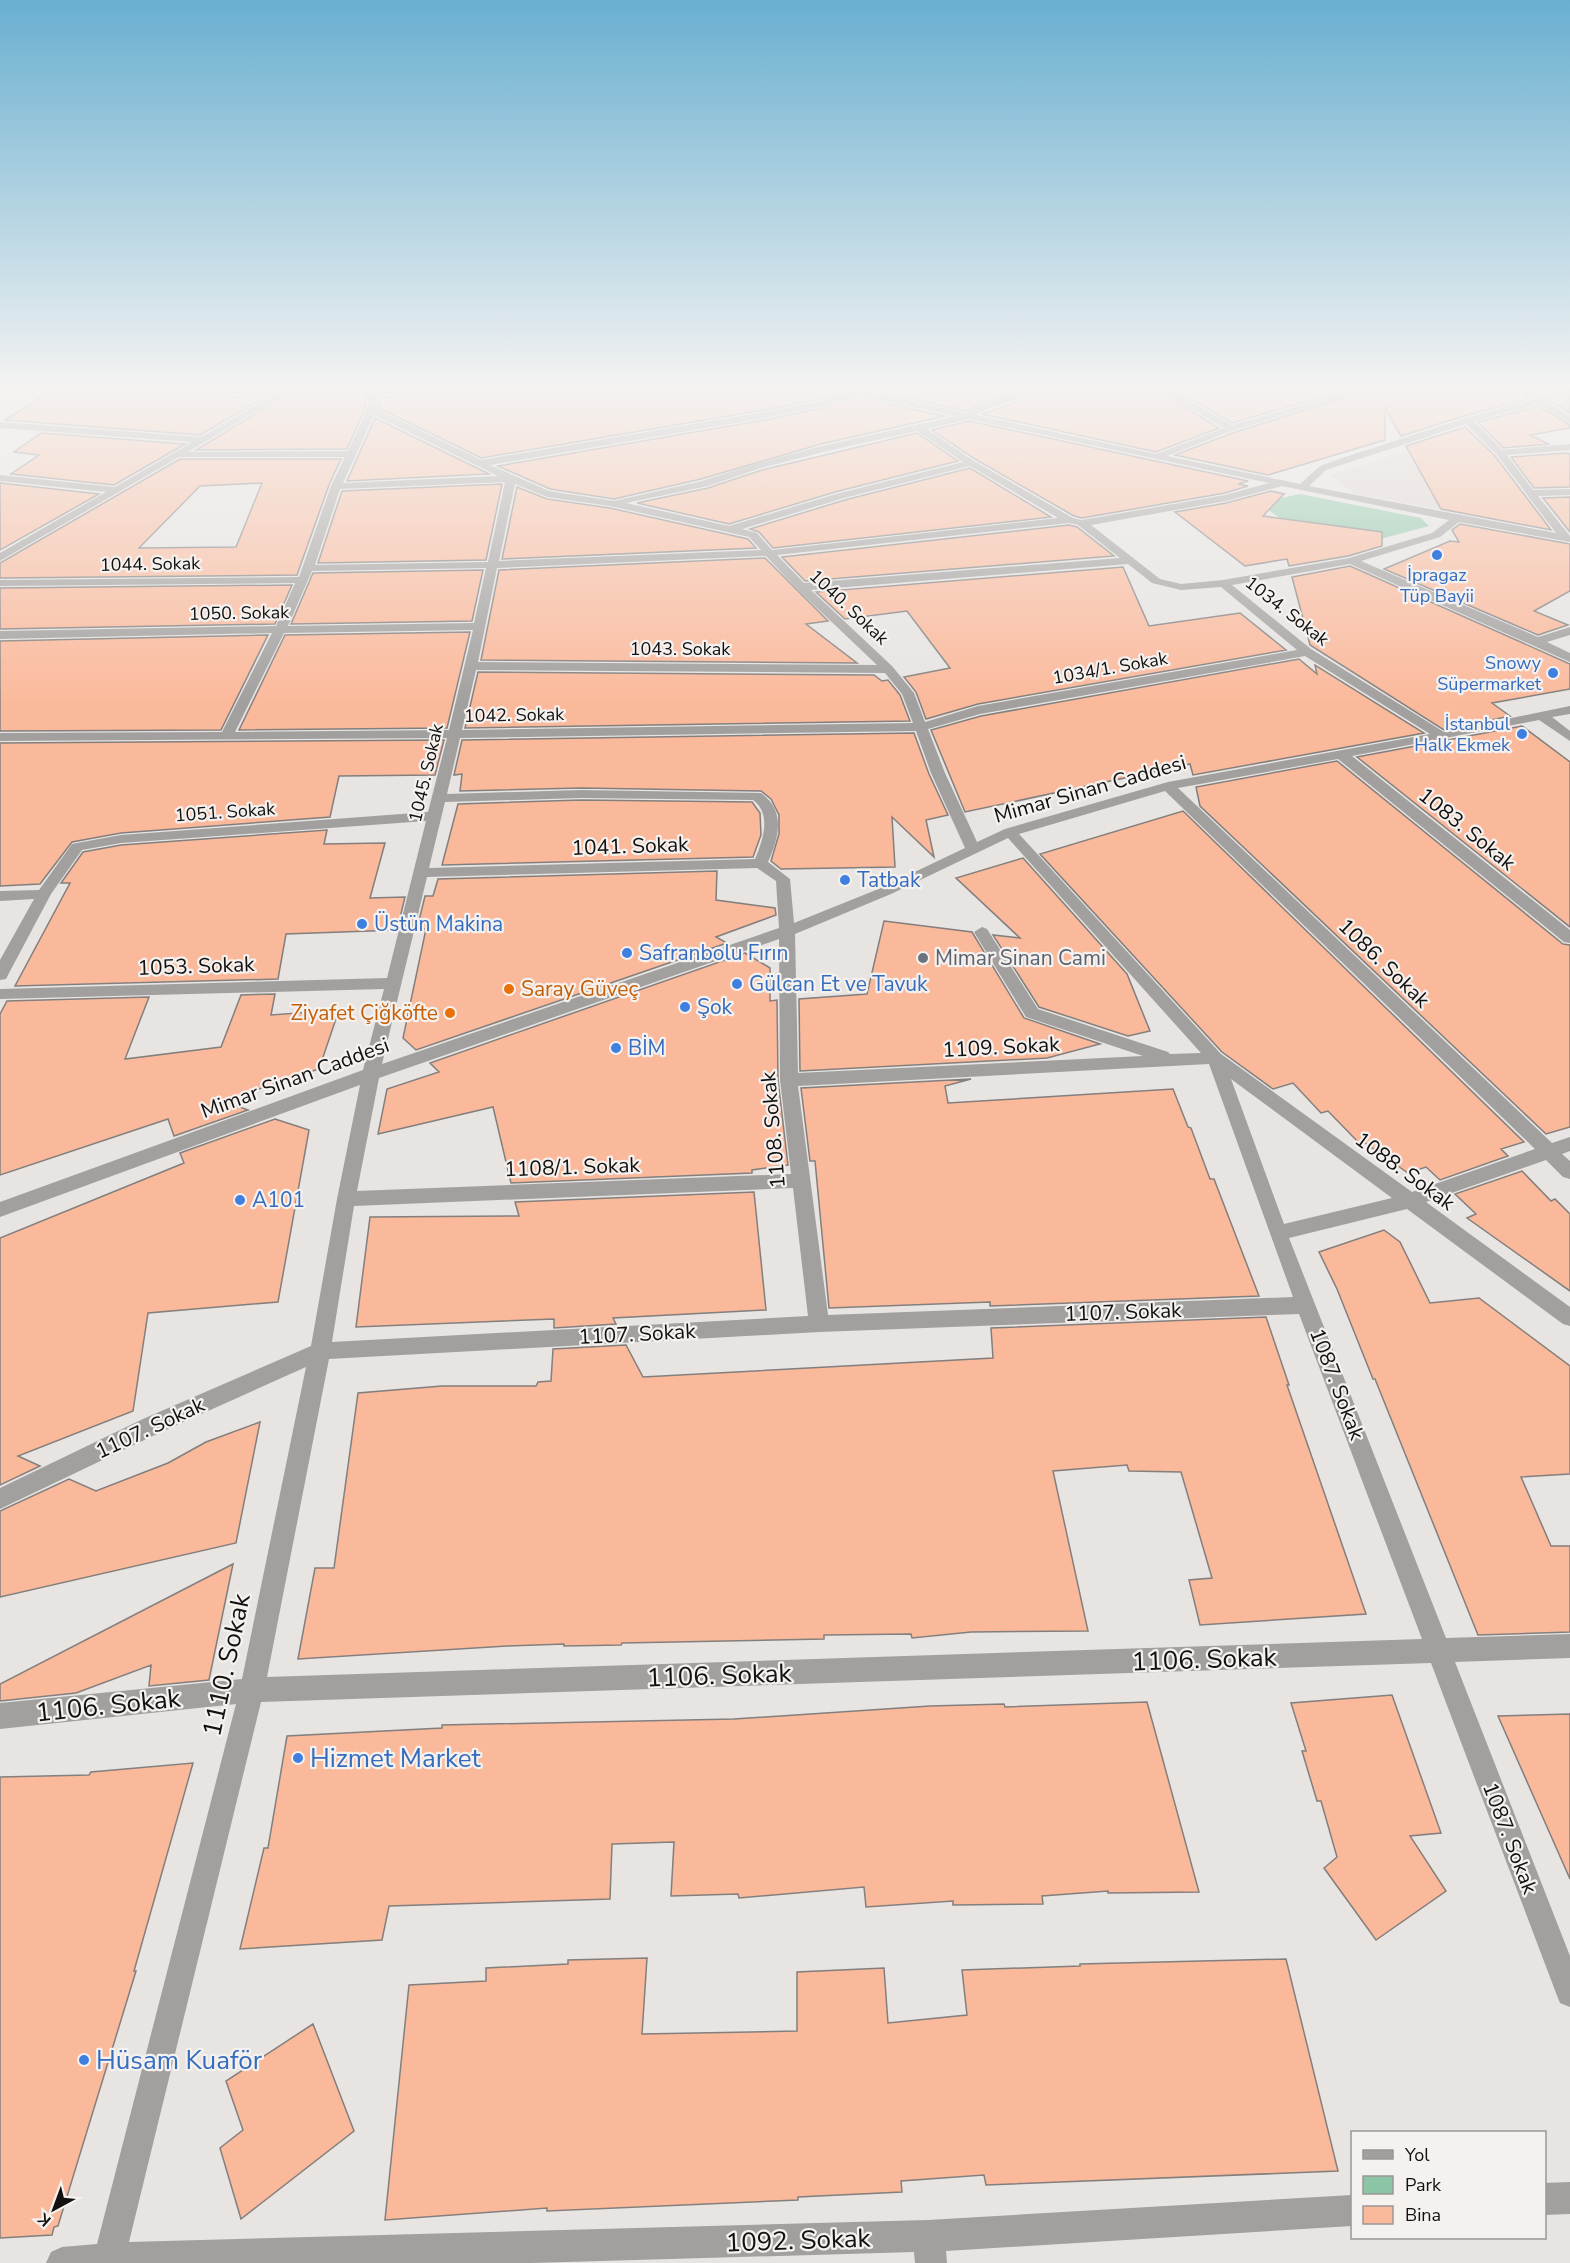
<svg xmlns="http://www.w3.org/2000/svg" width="1570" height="2263" viewBox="0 0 1570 2263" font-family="'Nunito Sans',sans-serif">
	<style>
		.built { fill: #dfd4cf }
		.green { fill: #8bc5a5 }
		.building { fill: #fbb99b; stroke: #827f7d; stroke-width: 1.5; fill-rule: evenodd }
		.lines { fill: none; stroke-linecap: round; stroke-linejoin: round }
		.minor { fill: #a1a09f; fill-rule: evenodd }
		.shop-dot { fill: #3f7fe0; stroke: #f4f1ef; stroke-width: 2 }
		.worship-dot { fill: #6b7280; stroke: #f4f1ef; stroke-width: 2 }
		.food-dot { fill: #e8710a; stroke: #f4f1ef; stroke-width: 2 }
		.labels { text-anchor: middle; stroke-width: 4.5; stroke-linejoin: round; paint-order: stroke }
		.far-street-label { font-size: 18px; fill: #121110; stroke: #f4f1ef }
		.far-shop-label { font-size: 18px; fill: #366cbe; stroke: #f4f1ef; text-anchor: end }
		.street-label { font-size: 21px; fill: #121110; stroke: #f4f1ef }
		.shop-label { font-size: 21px; fill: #366cbe; stroke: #f4f1ef; text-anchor: start }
		.worship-label { font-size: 21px; fill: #5b616d; stroke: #f4f1ef; text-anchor: start }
		.food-label { font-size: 21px; fill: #c56008; stroke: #f4f1ef; text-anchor: start }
		.near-street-label { font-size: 26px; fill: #121110; stroke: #f4f1ef }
		.near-shop-label { font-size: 26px; fill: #366cbe; stroke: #f4f1ef; text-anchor: start }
	</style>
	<rect width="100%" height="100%" fill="#e7e4e2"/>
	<!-- built -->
	<path class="built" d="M 1461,434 L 1481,438 L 1550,526 L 1536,528 L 1353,493 L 1331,475 Z"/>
	<!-- green -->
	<path class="green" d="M 1300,494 L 1421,518 L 1429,526 L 1328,553 L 1259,503 Z"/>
	<!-- building -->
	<path class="building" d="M 58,387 L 172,387 L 178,392 L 262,399 L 200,435 L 5,420 Z
		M 299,387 L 368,387 L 365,409 L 347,449 L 196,450 Z
		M 674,387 L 827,387 L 838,392 L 820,399 L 770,409 L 481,458 L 379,408 L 380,397 L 594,393 Z
		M 856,387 L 1033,387 L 998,396 L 966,411 Z
		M 1058,387 L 1153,387 L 1219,428 L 1156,452 L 982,414 Z
		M 1170,387 L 1356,387 L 1232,423 Z
		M 1380,387 L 1513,387 L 1528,399 L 1464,416 L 1401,436 L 1385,408 L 1385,440 L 1268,475 L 1175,455 L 1235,432 Z
		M 1529,387 L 1570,387 L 1570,413 Z
		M 855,397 L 945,416 L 821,444 L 701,479 L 614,499 L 550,489 L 498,466 L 770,419 L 826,407 Z
		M 1539,406 L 1570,425 L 1570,428 L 1530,435 L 1548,444 L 1503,448 L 1478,422 Z
		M 375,418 L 489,474 L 347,481 Z
		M 969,421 L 1248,481 L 1238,484 L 1248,486 L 1225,493 L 1082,518 L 1074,516 L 975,459 L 932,430 Z
		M 1465,427 L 1495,456 L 1551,530 L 1441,509 L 1406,446 Z
		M 41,433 L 185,444 L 114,485 L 11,474 L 39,455 L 14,452 Z
		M 917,433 L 958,461 L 835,492 L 729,524 L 637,503 L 708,488 L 762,470 Z
		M 1567,453 L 1570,454 L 1570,487 L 1534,488 L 1511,457 Z
		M 180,459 L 341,459 L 329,485 L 297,575 L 0,578 L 0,563 ZM 262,483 L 236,547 L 139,548 L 200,486 Z
		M 970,468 L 1051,517 L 773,548 L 759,532 L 750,529 L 845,500 Z
		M 0,483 L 99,494 L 0,550 Z
		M 502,484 L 486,560 L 318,563 L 342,491 Z
		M 517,487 L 547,499 L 610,508 L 748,539 L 756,548 L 502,559 Z
		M 1271,491 L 1284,494 L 1263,516 L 1382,532 L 1382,546 L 1348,556 L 1289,566 L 1287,559 L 1245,566 L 1175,512 L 1226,503 Z
		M 1570,497 L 1570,532 L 1543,498 Z
		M 1460,524 L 1570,544 L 1570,591 L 1534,611 L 1568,625 L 1538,635 L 1384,569 L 1450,541 L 1459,542 L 1452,530 Z
		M 1069,525 L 1077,527 L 1114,556 L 805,581 L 782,557 Z
		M 765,558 L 828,621 L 806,624 L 857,663 L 481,660 L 499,570 Z
		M 1350,566 L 1570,664 L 1570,689 L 1492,703 L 1510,716 L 1444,730 L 1310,645 L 1292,577 Z
		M 1123,567 L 1149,626 L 1240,613 L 1286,650 L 978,704 L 926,719 L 916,692 L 904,677 L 950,668 L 907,611 L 845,619 L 816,592 Z
		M 483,570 L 472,621 L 291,624 L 313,573 Z
		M 292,585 L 275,624 L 0,629 L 0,588 Z
		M 470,632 L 447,728 L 239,730 L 285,635 Z
		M 268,635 L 221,730 L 0,731 L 0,641 Z
		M 1299,659 L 1317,674 L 1315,665 L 1424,733 L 1193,775 L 1190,764 L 965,812 L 931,730 L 981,716 Z
		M 478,672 L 874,675 L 882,681 L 888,680 L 900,695 L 910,721 L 465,728 Z
		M 1522,726 L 1570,762 L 1570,927 L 1357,757 Z
		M 914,733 L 929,774 L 948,815 L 926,820 L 934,857 L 892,817 L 895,867 L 781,869 L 771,861 L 779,834 L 779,815 L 771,799 L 761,791 L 581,788 L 460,791 L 462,774 L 454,775 L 462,740 Z
		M 444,740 L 435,775 L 339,776 L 330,817 L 121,833 L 72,842 L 40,884 L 0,886 L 0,743 Z
		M 1337,761 L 1563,944 L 1570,945 L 1570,1127 L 1546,1134 L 1200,806 L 1196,787 Z
		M 581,800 L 752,802 L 760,813 L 761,835 L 753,857 L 442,865 L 458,804 Z
		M 1183,811 L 1524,1142 L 1501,1149 L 1508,1156 L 1440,1180 L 1426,1167 L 1408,1173 L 1365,1143 L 1360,1144 L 1328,1111 L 1321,1113 L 1293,1083 L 1273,1089 L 1222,1052 L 1040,854 Z
		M 327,830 L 324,844 L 385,843 L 370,898 L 405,897 L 397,930 L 286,934 L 278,979 L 15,986 L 70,883 L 61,883 L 83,852 L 121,845 Z
		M 1023,858 L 1127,974 L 1150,1031 L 1128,1036 L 1039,1007 L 993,935 L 1020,938 L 956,878 Z
		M 717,871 L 716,900 L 775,908 L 776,915 L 716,937 L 727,943 L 416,1050 L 403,1038 L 426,929 L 417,929 L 425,896 L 433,896 L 438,879 Z
		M 884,921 L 972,932 L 1024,1018 L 1100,1044 L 1047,1058 L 800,1071 L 799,999 L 867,994 Z
		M 745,953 L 770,968 L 770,1001 L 777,1000 L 778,1080 L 788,1165 L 752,1170 L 752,1173 L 511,1183 L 493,1107 L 378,1134 L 387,1089 L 439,1072 L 430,1063 Z
		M 275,994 L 271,1015 L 339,1010 L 319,1069 L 223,1101 L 248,1110 L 174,1136 L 168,1119 L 0,1175 L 0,1014 L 7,1001 L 149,997 L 125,1059 L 221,1047 L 241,995 Z
		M 971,1079 L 945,1086 L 948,1103 L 1173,1089 L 1188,1127 L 1191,1128 L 1210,1179 L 1214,1179 L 1259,1296 L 990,1306 L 990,1302 L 829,1308 L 815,1161 L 810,1161 L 801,1088 Z
		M 275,1119 L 309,1130 L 278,1302 L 148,1313 L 133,1411 L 18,1456 L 40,1466 L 0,1485 L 0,1238 L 184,1163 L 180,1153 Z
		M 1522,1171 L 1551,1201 L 1555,1199 L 1570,1214 L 1570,1291 L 1467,1218 L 1476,1214 L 1455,1194 Z
		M 754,1192 L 766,1310 L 613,1318 L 616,1324 L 554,1328 L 554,1319 L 356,1327 L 370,1217 L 519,1216 L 515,1202 Z
		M 1384,1230 L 1400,1242 L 1430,1303 L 1479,1298 L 1570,1366 L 1570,1474 L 1521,1477 L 1551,1546 L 1570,1546 L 1570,1632 L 1478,1635 L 1375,1379 L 1373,1379 L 1337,1289 L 1319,1252 Z
		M 1266,1317 L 1289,1385 L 1287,1385 L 1366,1614 L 1200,1625 L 1189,1580 L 1212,1578 L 1181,1472 L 1129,1471 L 1127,1465 L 1053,1471 L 1088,1631 L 971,1632 L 912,1638 L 911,1634 L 824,1635 L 824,1639 L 622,1643 L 621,1645 L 564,1646 L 564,1644 L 507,1646 L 298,1659 L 315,1568 L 334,1568 L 358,1393 L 442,1386 L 536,1386 L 538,1382 L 551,1381 L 553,1349 L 626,1345 L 643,1377 L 993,1358 L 991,1328 Z
		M 260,1422 L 236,1543 L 0,1597 L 0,1511 L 69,1479 L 96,1491 L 168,1463 L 206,1442 Z
		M 233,1564 L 209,1680 L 149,1686 L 151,1665 L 76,1693 L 0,1701 L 0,1684 Z
		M 1392,1695 L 1441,1833 L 1410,1836 L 1446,1891 L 1376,1940 L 1324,1868 L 1337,1857 L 1321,1801 L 1317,1801 L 1302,1751 L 1306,1751 L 1291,1703 Z
		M 1147,1702 L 1199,1892 L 1108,1893 L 1108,1891 L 1042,1896 L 1043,1904 L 953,1905 L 953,1901 L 866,1907 L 864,1887 L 739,1898 L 738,1894 L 671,1896 L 674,1842 L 612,1844 L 610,1899 L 389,1906 L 382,1940 L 240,1949 L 264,1848 L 268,1848 L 287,1736 L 442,1728 L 442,1725 L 734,1719 L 930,1706 L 1004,1704 L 1005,1707 Z
		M 1570,1714 L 1570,1879 L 1498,1716 Z
		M 193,1763 L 134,1971 L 136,1971 L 58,2226 L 54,2227 L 52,2235 L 0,2238 L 0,1777 L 89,1775 L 91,1772 Z
		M 647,1958 L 642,2034 L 797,2031 L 797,1972 L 884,1968 L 888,2023 L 967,2015 L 962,1970 L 1080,1966 L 1080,1964 L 1286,1959 L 1338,2171 L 986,2185 L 984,2175 L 901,2181 L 902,2192 L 798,2197 L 798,2200 L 547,2211 L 547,2208 L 385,2220 L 409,1985 L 486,1981 L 486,1968 L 568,1964 L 568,1960 Z
		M 313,2024 L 354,2131 L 241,2219 L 220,2148 L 243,2130 L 226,2081 Z"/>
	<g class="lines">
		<!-- minor -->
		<path class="minor" d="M 174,387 L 211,387 L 277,392 L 287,387 L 297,387 L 188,452 L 348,451 L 367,410 L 370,387 L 378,387 L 378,389 L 619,387 L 615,390 L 378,395 L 377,409 L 481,460 L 770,411 L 821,401 L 845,392 L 829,387 L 845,387 L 966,413 C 992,399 1027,387 1056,387 L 989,408 L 976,415 L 1156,454 L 1224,428 L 1155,387 L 1165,387 L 1232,425 L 1364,387 L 1378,387 L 1234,430 L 1167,456 L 1300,484 L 1320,466 L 1339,459 L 1465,418 L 1533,400 L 1515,387 L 1525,387 L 1570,416 L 1570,423 L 1539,404 L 1474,421 L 1502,450 L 1570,444 L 1570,450 L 1507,455 L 1533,490 L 1570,489 L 1570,495 L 1538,496 L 1570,536 L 1570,542 L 1459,522 L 1440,537 L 1361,561 L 1538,637 L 1570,627 L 1570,635 L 1547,642 L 1570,653 L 1570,662 L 1350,564 L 1232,585 L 1311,649 L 1444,732 L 1570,706 L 1570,714 L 1552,717 L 1570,731 L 1570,741 L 1539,720 L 1352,756 L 1570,930 L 1570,943 L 1564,942 L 1338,759 L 1178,788 L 1552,1143 L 1570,1137 L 1570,1151 L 1562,1154 L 1570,1161 L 1570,1179 L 1563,1177 L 1546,1160 L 1426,1202 L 1570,1307 L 1570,1326 L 1563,1324 L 1407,1209 L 1289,1238 L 1446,1638 L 1570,1634 L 1570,1658 L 1455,1662 L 1570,1956 L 1570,2007 L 1560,2003 L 1556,1993 L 1431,1663 L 261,1702 L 129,2242 L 928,2220 L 1352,2195 L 1352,2226 L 946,2251 L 947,2263 L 915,2263 L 914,2252 L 532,2263 L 46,2263 L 51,2252 L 62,2247 L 97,2244 L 236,1704 L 0,1729 L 0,1703 L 242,1679 L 306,1367 L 159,1433 L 0,1509 L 0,1488 L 143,1419 L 311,1346 L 337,1199 L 360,1085 L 0,1217 L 0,1202 L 363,1070 L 384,989 L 0,999 L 0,989 L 387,978 L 426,821 L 121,843 L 82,850 L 51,894 L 8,975 L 6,979 L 0,980 L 0,960 L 34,899 L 0,901 L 0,891 L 39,890 L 72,844 L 77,843 L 121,835 L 428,812 L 447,738 L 0,741 L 0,733 L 222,732 L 272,633 L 0,639 L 0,631 L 276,626 L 295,583 L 0,586 L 0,580 L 299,577 L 331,486 L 345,457 L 179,457 L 0,561 L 0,553 L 106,492 L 0,481 L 0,475 L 115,487 L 192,442 L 0,428 L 0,422 L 201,437 L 269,397 L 178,390 ZM 855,395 L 956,416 L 822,446 L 755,464 L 702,481 L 614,501 L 549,491 L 490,465 L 770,417 L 826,405 ZM 374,415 L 498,476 L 343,483 ZM 969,419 L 1269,483 L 1225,495 L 1082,520 L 1073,518 L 974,461 L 927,429 ZM 1466,424 L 1497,455 L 1556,533 L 1309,486 L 1326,470 ZM 917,431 L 963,462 L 836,494 L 729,526 L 626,503 L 708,486 L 761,468 L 823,452 ZM 970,466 L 1058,518 L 772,550 L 757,533 L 742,529 L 844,498 ZM 505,482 L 488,562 L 315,565 L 340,489 ZM 515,484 L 547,497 L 610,506 L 749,537 L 761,550 L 499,561 ZM 1282,486 L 1449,520 L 1432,533 L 1349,558 L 1223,580 L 1181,584 L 1160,579 L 1091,525 L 1226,501 ZM 1069,523 L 1078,525 L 1120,558 L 804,583 L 777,555 ZM 766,556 L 797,589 L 877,665 L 478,662 L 497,568 ZM 1128,564 L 1152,583 L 1181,590 L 1221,587 L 1297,650 L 978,706 L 925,722 L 914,693 L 892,666 L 811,590 ZM 486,568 L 474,623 L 288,626 L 312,571 ZM 473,630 L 449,730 L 235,732 L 284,633 ZM 1305,656 L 1430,734 L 1168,782 L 1005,829 L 977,842 L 945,773 L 928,729 L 980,714 ZM 476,670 L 885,673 L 902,694 L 913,723 L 462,730 ZM 916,731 L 931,773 L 965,848 L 881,888 L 794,923 L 790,879 L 768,862 C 779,837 786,811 761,793 L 581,790 L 447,794 L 460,738 ZM 1165,791 L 1535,1149 L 1412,1192 L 1221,1054 L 1019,834 ZM 581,798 L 753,800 C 772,814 763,840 755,859 L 429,868 L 445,802 ZM 1008,838 L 1201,1053 L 1170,1054 L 1168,1052 L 1038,1009 L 987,929 L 982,927 L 974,932 L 1026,1017 L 1143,1056 L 798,1073 L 795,934 L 891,894 ZM 757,868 L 776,881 L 779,928 L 382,1064 L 427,877 ZM 779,939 L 780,1080 L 791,1174 L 357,1191 L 379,1078 ZM 1209,1064 L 1293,1297 L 828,1315 L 798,1086 ZM 1231,1079 L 1392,1198 L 1284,1224 ZM 793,1188 L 808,1316 L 332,1342 L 354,1206 ZM 1299,1314 L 1422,1639 L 267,1677 L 329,1359 L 819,1332 Z
			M 1570,2182 L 1570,2214 L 1544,2215 L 1544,2183 Z"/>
	</g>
	<!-- sky -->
	<linearGradient id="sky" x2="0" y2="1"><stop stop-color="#69afd0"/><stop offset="0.55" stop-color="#f4f3f2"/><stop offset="1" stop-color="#f4f3f2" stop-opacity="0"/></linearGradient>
	<rect width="1570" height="704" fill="url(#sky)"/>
	<!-- markers -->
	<g class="shop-dot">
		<circle cx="1437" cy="555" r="6"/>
		<circle cx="1553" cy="673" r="6"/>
		<circle cx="1522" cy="734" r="6"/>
		<circle cx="845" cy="880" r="6"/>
		<circle cx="362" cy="924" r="6"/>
		<circle cx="627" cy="953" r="6"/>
		<circle cx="737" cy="984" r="6"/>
		<circle cx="685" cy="1007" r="6"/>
		<circle cx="616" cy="1048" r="6"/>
		<circle cx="240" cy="1200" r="6"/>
		<circle cx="298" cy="1758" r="6"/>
		<circle cx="84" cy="2060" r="6"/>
	</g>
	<circle class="worship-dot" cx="923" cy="958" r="6"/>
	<g class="food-dot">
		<circle cx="509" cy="989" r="6"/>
		<circle cx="450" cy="1013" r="6"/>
	</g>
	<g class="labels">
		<!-- far-street labels -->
		<g class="far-street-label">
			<text transform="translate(150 564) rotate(-1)" y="6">1044. Sokak</text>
			<text transform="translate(849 607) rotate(43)" y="6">1040. Sokak</text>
			<text transform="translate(1287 611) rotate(38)" y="6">1034. Sokak</text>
			<text transform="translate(239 613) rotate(-1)" y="6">1050. Sokak</text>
			<text x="680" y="655">1043. Sokak</text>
			<text transform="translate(1110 668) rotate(-10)" y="6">1034/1. Sokak</text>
			<text transform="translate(514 715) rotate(-1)" y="6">1042. Sokak</text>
			<text transform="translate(426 773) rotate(-77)" y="6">1045. Sokak</text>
			<text transform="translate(225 812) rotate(-4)" y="6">1051. Sokak</text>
		</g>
		<!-- far-shop labels -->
		<g class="far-shop-label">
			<text x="1437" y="581" text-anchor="middle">İpragaz<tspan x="1437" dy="21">Tüp Bayii</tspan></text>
			<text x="1541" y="669">Snowy<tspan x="1541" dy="21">Süpermarket</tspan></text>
			<text x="1510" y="730">İstanbul<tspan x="1510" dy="21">Halk Ekmek</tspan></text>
		</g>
		<!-- street labels -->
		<g class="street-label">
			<text transform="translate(1090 789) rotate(-16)" y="7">Mimar Sinan Caddesi</text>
			<text transform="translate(1467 829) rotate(39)" y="7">1083. Sokak</text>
			<text transform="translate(630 846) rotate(-2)" y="7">1041. Sokak</text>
			<text transform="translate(1384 963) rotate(44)" y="7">1086. Sokak</text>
			<text transform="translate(196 966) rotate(-2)" y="7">1053. Sokak</text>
			<text transform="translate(1001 1047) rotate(-3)" y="7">1109. Sokak</text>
			<text transform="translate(295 1078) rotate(-20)" y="7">Mimar Sinan Caddesi</text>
			<text transform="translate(773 1130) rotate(-95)" y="7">1108. Sokak</text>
			<text transform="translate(572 1167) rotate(-2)" y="7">1108/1. Sokak</text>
			<text transform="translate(1405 1171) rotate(36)" y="7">1088. Sokak</text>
			<text transform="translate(1123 1312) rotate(-2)" y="7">1107. Sokak</text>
			<text transform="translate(637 1334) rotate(-3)" y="7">1107. Sokak</text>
			<text transform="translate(1337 1384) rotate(69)" y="7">1087. Sokak</text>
			<text transform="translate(150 1428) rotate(-25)" y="7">1107. Sokak</text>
			<text transform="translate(1510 1838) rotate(69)" y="7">1087. Sokak</text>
		</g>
		<!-- shop labels -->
		<g class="shop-label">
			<text x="857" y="887">Tatbak</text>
			<text x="374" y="931">Üstün Makina</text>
			<text x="639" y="960">Safranbolu Fırın</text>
			<text x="749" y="991">Gülcan Et ve Tavuk</text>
			<text x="697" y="1014">Şok</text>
			<text x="628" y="1055">BİM</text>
			<text x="252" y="1207">A101</text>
		</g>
		<!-- worship labels -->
		<g class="worship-label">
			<text x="935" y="965">Mimar Sinan Cami</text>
		</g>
		<!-- food labels -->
		<g class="food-label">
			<text x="521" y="996">Saray Güveç</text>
			<text x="438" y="1020" text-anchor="end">Ziyafet Çiğköfte</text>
		</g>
		<!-- near-street labels -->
		<g class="near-street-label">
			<text transform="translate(1204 1659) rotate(-2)" y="9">1106. Sokak</text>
			<text transform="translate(226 1665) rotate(-78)" y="9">1110. Sokak</text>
			<text transform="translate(719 1675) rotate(-2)" y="9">1106. Sokak</text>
			<text transform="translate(108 1705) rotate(-6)" y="9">1106. Sokak</text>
			<text transform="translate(798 2240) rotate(-2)" y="9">1092. Sokak</text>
		</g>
		<!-- near-shop labels -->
		<g class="near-shop-label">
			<text x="310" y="1767">Hizmet Market</text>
			<text x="96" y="2069">Hüsam Kuaför</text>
		</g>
	</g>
	<!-- legend -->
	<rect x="1351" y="2131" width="195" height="108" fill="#f4f1ef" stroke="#9a9796" stroke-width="1.5"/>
	<rect x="1363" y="2150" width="30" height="9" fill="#a1a09f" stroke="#9a9796" stroke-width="1.5"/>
	<text x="1405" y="2161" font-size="18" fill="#121110">Yol</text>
	<rect x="1363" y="2176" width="30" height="18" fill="#8bc5a5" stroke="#9a9796" stroke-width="1.5"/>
	<text x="1405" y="2191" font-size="18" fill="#121110">Park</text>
	<rect x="1363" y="2206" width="30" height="18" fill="#fbb99b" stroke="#9a9796" stroke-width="1.5"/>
	<text x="1405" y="2221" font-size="18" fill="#121110">Bina</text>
	<!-- north arrow -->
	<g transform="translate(54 2209) rotate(221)" stroke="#f4f1ef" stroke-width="4.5" paint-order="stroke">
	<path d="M0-4.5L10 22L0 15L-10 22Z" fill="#121110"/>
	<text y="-9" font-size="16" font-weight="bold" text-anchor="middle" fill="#121110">K</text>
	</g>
</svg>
